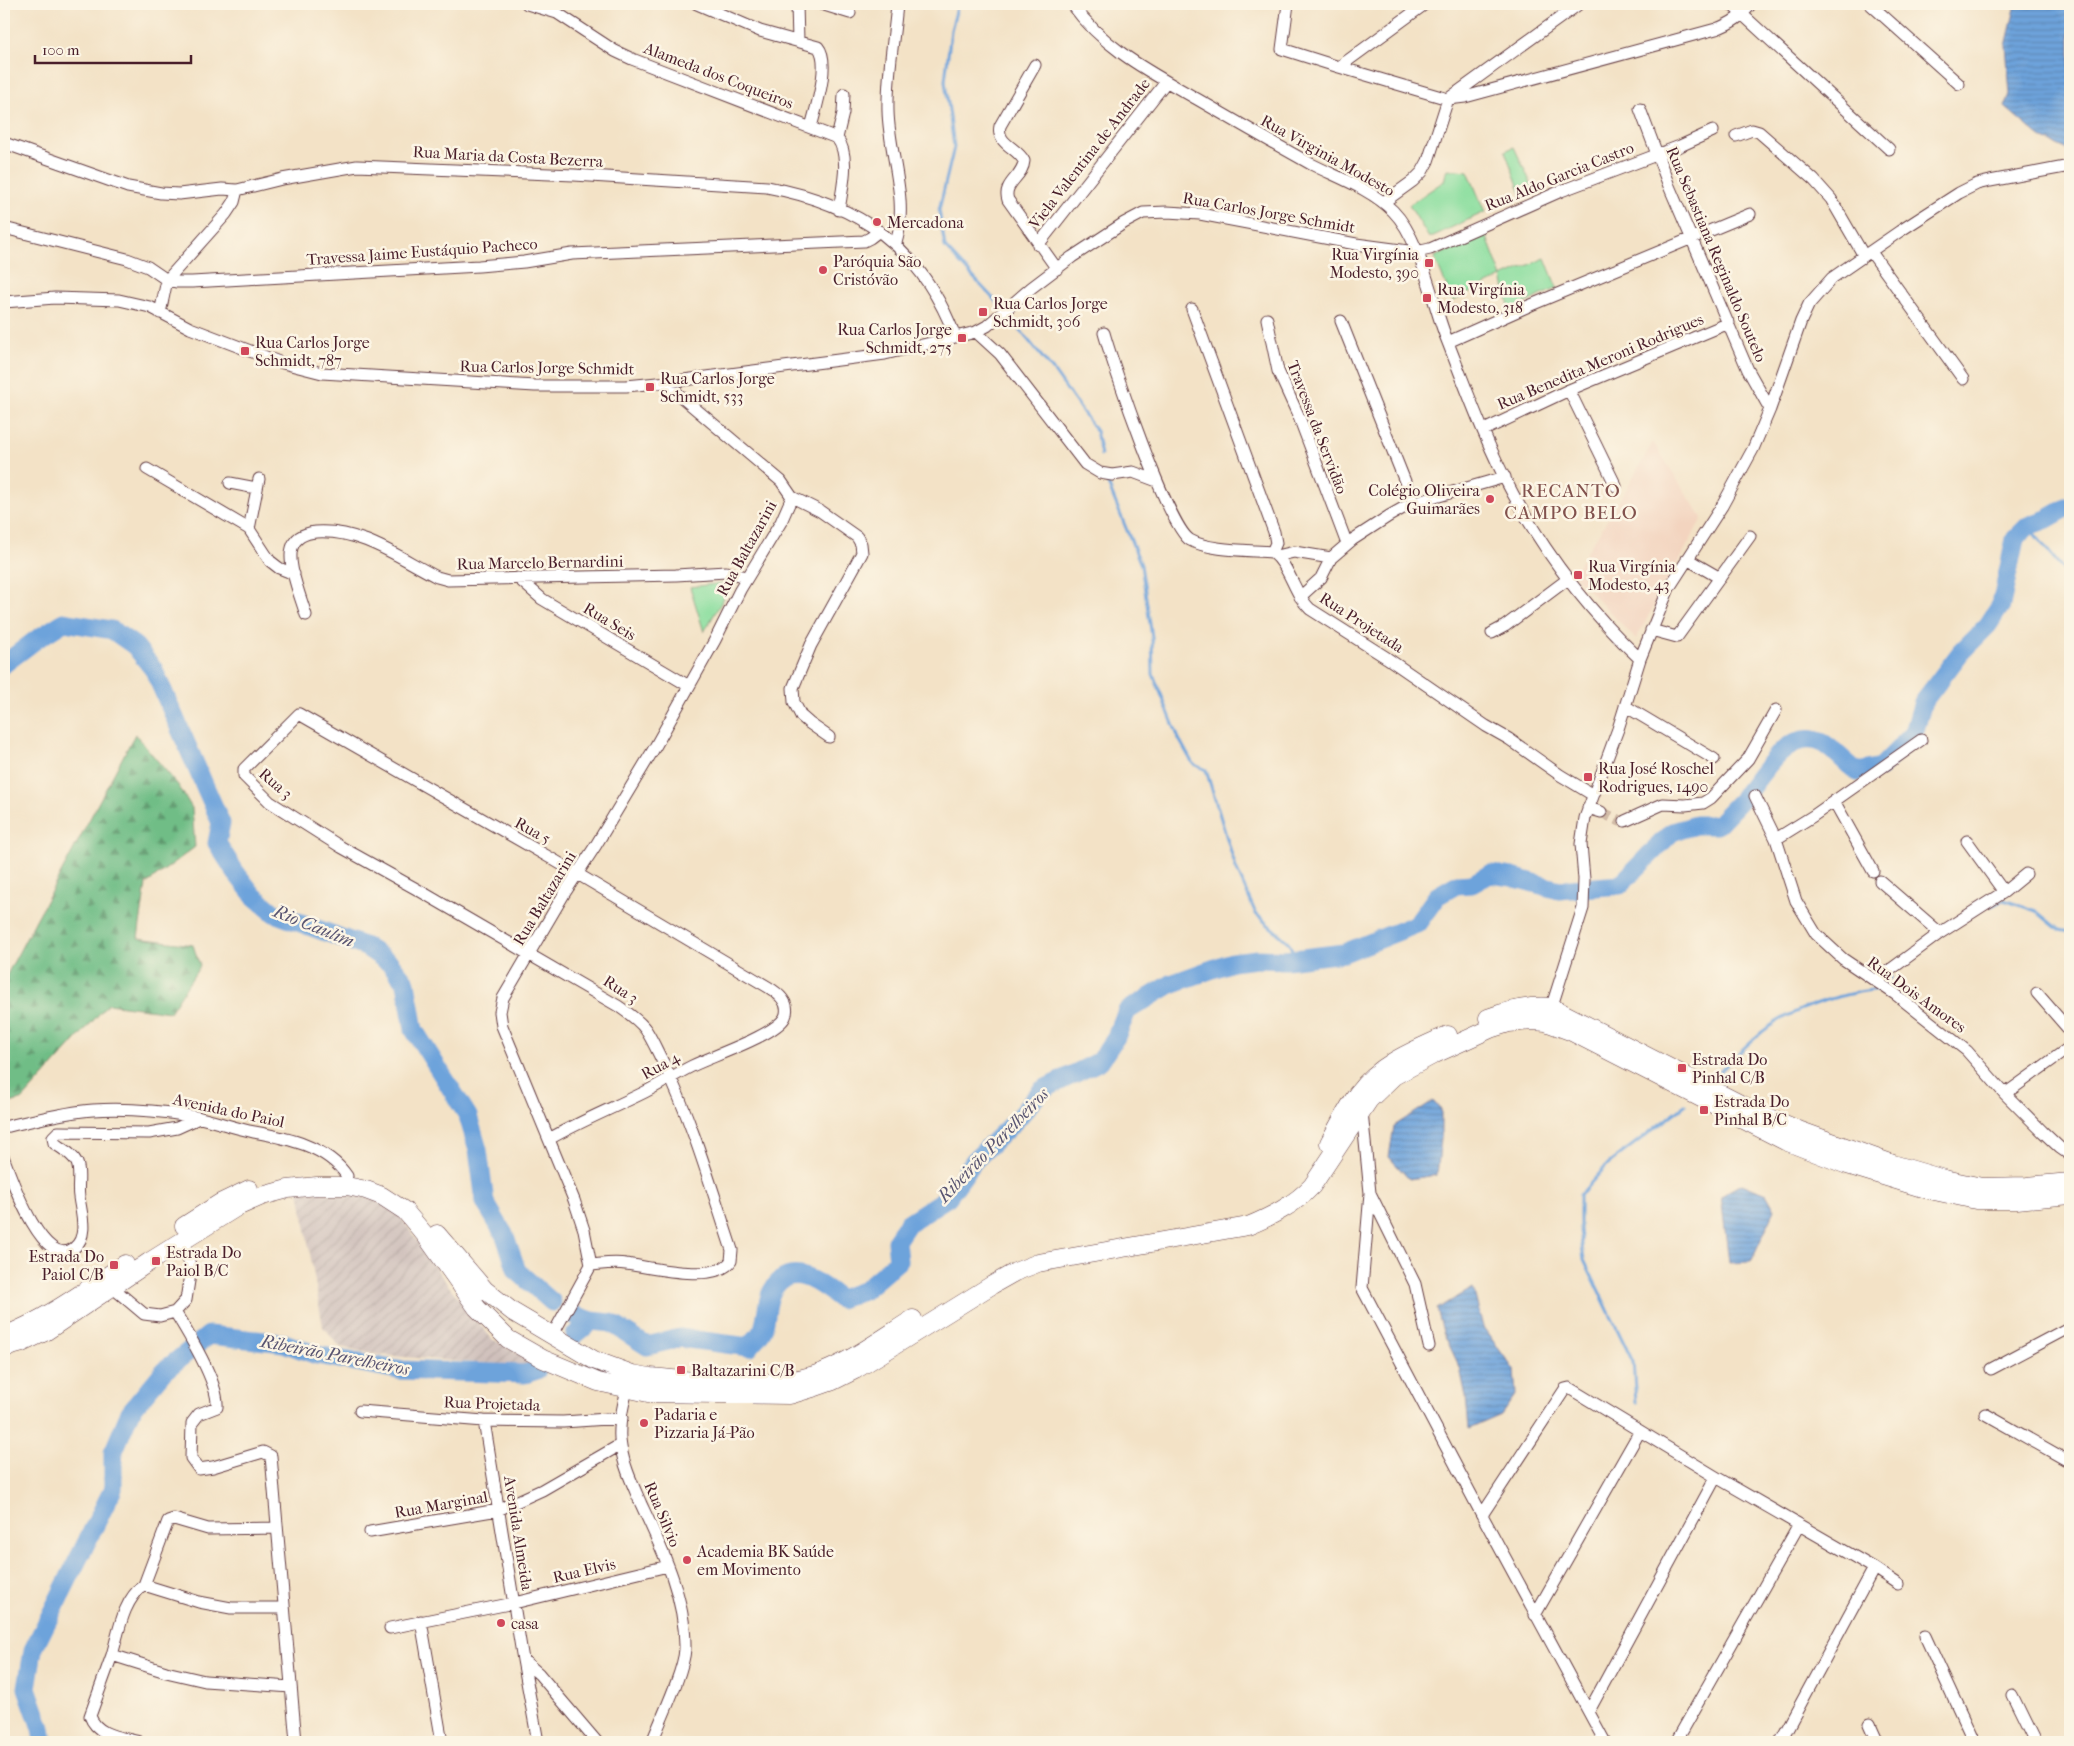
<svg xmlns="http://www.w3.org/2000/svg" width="2074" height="1746" viewBox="0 0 2074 1746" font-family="'IM FELL French Canon',serif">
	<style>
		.built { fill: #f3d4bf }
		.industrial { fill: url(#industrial-furrows) }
		.green { fill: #8bde9f; stroke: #6a7e65 }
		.forest { fill: url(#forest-firs); stroke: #5d6e58 }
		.water { fill: url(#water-rules); stroke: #5c6183 }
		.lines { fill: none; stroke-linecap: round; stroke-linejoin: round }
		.stream { stroke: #6da3db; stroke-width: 3 }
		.river { stroke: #6da3db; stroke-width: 19 }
		.street-tunnel { stroke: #d1bba7; stroke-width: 11; stroke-dasharray: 11 5.5; stroke-linecap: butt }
		.street-casing { stroke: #633c42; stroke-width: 13 }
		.primary-casing { stroke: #633c42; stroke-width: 19 }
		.street { stroke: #fff; stroke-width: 11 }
		.primary { stroke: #fff; stroke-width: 18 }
		.poi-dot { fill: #d1495b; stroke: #fcf5e5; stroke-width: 2 }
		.labels { text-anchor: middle; stroke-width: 5; stroke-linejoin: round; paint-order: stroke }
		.street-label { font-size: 16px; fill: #4a1f2b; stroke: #fcf5e5 }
		.poi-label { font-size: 16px; fill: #4a1f2b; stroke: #fcf5e5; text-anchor: start }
		.water-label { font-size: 18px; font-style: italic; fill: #585471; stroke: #fcf5e5 }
		.quarter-label { font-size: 19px; letter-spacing: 1px; fill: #82524e; stroke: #fcf5e5 }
	</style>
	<defs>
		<pattern id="industrial-furrows" width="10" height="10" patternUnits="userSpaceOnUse" patternTransform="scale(1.25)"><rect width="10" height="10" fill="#cfc0bb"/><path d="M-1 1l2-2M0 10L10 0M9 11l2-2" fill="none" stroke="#b3a5a1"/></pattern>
		<pattern id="forest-firs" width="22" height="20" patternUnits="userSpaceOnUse" patternTransform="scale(1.25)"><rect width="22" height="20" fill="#70bd86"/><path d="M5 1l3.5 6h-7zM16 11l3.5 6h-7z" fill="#5e996e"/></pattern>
		<pattern id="water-rules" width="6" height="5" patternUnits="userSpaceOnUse" patternTransform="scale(1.25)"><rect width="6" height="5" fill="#6da3db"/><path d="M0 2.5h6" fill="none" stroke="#5c84b2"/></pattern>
	</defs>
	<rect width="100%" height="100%" fill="#fcf5e5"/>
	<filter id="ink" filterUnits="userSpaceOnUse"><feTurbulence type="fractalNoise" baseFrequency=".02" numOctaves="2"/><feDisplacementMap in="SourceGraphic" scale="10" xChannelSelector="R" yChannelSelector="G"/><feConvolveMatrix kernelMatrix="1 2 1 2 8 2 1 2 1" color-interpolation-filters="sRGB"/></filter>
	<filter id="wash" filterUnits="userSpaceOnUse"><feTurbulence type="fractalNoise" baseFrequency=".0096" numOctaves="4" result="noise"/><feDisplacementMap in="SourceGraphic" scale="20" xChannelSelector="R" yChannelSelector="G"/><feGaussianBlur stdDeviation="1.12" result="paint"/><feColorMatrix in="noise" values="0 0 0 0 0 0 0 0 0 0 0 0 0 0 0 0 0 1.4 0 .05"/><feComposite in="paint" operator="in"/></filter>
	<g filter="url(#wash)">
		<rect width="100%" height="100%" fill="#f3e2c6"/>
		<!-- built -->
		<path class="built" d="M 1653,442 L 1702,518 L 1636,639 L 1573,574 L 1623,495 Z"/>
		<!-- industrial -->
		<path class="industrial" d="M 299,1191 L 350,1192 L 375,1197 L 398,1213 L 448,1285 L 492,1339 L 531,1360 L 526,1367 L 379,1355 L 340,1347 L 323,1327 Z"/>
		<!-- green -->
		<path class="green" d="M 1514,147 L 1535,192 L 1522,196 L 1505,151 Z
			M 1447,169 L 1468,171 L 1485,212 L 1429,238 L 1409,205 L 1444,181 Z
			M 1486,235 L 1502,277 L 1545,258 L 1557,288 L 1510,310 L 1502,277 L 1453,301 L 1434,257 Z
			M 723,583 L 728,585 L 729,589 L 704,632 L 690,587 Z"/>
		<!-- forest -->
		<path class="forest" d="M 135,734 L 178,785 L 192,808 L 195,847 L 146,884 L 138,938 L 193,945 L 200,966 L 170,1012 L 108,1004 L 23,1099 L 4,1105 L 4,980 Z"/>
		<!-- water -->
		<path class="water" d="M 2016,4 L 2070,4 L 2070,145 L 2066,149 L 2040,137 L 2005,107 L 2010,94 L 2006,46 Z
			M 1433,1101 L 1441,1110 L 1441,1139 L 1437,1175 L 1409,1179 L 1389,1157 L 1394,1126 Z
			M 1742,1184 L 1766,1194 L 1775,1210 L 1751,1262 L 1729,1263 L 1721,1196 Z
			M 1473,1288 L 1483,1327 L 1514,1370 L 1516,1394 L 1501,1415 L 1469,1429 L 1466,1397 L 1460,1368 L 1443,1332 L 1437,1309 Z"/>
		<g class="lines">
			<!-- stream -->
			<path class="stream" d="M 958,4 L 951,30 L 945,81 L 954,147 L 939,210 L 945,247 L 1003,309
				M 1007,314 L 1055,373 L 1096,431 L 1101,455
				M 1106,479 L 1141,565 L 1152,637 L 1153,674 L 1179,739 L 1193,764 L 1206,770 L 1236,868 L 1256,914 L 1288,942 L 1297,959
				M 2028,526 L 2070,578
				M 1992,906 L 2004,900 L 2036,911 L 2059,930 L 2070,932
				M 1715,1077 C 1730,1061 1745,1046 1762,1032 C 1792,1008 1842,993 1880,989 L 1891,976
				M 1636,1403 L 1633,1362 L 1584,1260 L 1580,1230 L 1580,1195 L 1608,1164 L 1685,1105"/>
			<!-- river -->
			<path class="river" d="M 4,664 L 37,639 L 64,622 L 112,630 L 135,646 L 154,670 L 221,823 L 217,843 L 236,873 L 254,896 L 274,913 L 366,947 L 390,963 L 406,983 L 414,1030 L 468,1116 L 478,1150 L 485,1202 L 505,1236 L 517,1271 L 552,1302
				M 572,1314 L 592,1321 L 611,1323 L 647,1346 L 680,1338 L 749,1347 C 753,1341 761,1335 763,1329 C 767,1317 766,1302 772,1291 C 790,1259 821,1284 840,1299 L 863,1291 L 898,1261 L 896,1241 L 908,1223 L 948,1197 L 974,1161 L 1017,1119 L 1042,1090 L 1100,1061 L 1116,1037 L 1127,1011 L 1171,984 L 1232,962 L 1257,959 L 1286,960 L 1344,953 L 1417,924 L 1437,896 L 1456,885 L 1472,884 L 1490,874 L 1512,877 L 1559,890 L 1620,885 L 1672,832 L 1696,825 L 1717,825 C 1726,815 1737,805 1746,794 C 1764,772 1788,727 1823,743 C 1830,746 1849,766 1858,772 L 1881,767 L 1914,733 L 1923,702 L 1961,652 L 1988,625 L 2001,605 L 2015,539 L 2028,526 L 2047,519 L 2070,506
				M 575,1335 L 592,1321
				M 43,1742 L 41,1728 L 27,1688 L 33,1650 L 113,1489 L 113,1453 L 130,1412 L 164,1371 L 209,1335 L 284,1343 L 317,1355 L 398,1370 L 525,1374 L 537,1370"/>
		</g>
	</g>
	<g filter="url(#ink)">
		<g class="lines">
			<!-- street-tunnel -->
			<path class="street-tunnel" d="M 1601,812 L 1620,821 L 1625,821"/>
			<!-- street casing -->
			<g class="street-casing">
				<path id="street" d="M 527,4 L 557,13 L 615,51 L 632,59 L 837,138 C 851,156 842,189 839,210
					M 697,4 L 760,31 L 818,47 C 831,62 816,108 811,127
					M 797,4 L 798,41
					M 821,4 L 850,13
					M 1072,4 C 1104,49 1150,72 1197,99 C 1235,121 1273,143 1311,164 C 1339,178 1371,189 1393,211 C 1421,239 1432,303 1447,340 C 1467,391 1487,446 1513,494 C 1546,555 1589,611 1640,659
					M 1288,4 L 1282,49 L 1339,67 L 1425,4
					M 1731,4 L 1889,149
					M 1870,4 L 1959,84
					M 1035,65 L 1000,126 C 996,144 1017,147 1024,161 C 1023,177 1002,183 1008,200 L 1057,269
					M 1339,67 L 1448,99 L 1465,97 L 1716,29 C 1732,23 1741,17 1751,4
					M 1640,109 L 1669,186 L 1748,370 L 1770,409
					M 1736,136 L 1752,130 L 1759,132 L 1814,180 L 1831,199 L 1864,256
					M 837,138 L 843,113 L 844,94
					M 4,143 L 128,187 L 161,193 L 179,194 L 222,189 L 237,190 L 282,179 L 357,166 L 574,175 L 767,187 C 860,204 921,247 955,336
					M 1384,202 L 1413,181 L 1422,172 L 1428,161 L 1448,99 L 1579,4
					M 4,228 L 127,259 L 148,267 L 167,280 L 176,282 L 192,282 L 479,266 L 524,262 L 572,254 L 864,241 L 870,238 L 879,231
					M 896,243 C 909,199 889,155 888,111 C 887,74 894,40 897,4
					M 1038,245 L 1166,82
					M 1871,252 L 1963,379
					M 4,302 L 55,298 L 119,300 L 150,307 L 190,328 L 279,362 L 322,373 L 535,386 L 626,386 L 668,382 L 885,354 L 976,332 L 987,326 L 1031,288 L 1072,257 L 1124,223 L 1143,213 L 1167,212 L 1200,214 L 1356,244 L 1416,252 L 1430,249 L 1561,191 L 1680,146 L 1713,131
					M 1192,309 L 1274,532 L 1276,543 L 1272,552 C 1291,567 1293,593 1310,609 L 1387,658 L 1486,726 L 1509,739 L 1560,775 L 1593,795
					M 160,313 L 167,280 L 226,214 L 234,202 L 237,190
					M 1267,319 L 1278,371 L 1299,417 L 1347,544
					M 1341,321 L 1414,504
					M 976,332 L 1000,354 L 1085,464 L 1100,473 L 1112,475 L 1133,472 L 1157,481
					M 1104,333 C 1113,365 1168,527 1190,540 C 1209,551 1250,550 1272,552
					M 1448,342 L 1531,305 L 1750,214
					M 668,382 L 678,394 L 781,481 L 792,497 L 820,511 L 857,537 L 861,544 L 862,553 L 811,645 L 793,688 L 794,702 L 801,716 L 809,723 L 829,737
					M 1569,390 L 1616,486
					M 1484,430 L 1569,390 L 1729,323
					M 147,469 L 249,529 L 270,561 L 279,568 L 294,574
					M 230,483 L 256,488
					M 249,529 L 259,479
					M 1277,556 L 1294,552 L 1331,558
					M 1687,559 L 1720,578
					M 518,578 L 542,599 L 689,686
					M 1300,597 L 1321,578 L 1331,558 L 1352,540 L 1389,516 L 1405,507 L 1425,500 L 1505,477
					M 306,615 C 301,598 287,564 292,548 C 295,537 306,533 316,532 C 361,529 398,557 437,577 L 448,580 L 676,575 L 726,572 L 747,577
					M 1651,630 L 1677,637 L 1750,536
					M 1492,633 L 1505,626 L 1568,579
					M 1625,706 L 1714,759
					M 1755,796 L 1776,839 L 1796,901 L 1816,934 L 1843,959 L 1895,994 L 1967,1051 L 2005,1094 L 2043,1132 L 2060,1148 L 2070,1155
					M 1834,801 L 1873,871
					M 1588,808 L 1601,812
					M 1625,821 L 1663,804 L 1685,805 L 1703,803 L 1711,798 L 1748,759 L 1776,710
					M 1776,839 L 1813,816 L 1921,740
					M 1967,841 L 2004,892
					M 1880,881 L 1940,933
					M 1875,981 L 1940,933 L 2004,892 L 2026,874
					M 2037,993 L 2070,1031
					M 1550,1012 L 1583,908 L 1584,879 L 1581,844 L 1585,818 L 1618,729 L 1640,659 L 1669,588 L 1722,506 L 1753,449 L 1770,409 L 1801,321 L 1809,304 L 1832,278 L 1900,231 L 1959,193 L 1977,184 L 1990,181 L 2070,166
					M 2005,1094 L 2070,1047
					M 1362,1111 L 1370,1193 L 1415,1284 L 1429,1346
					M 4,1127 C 33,1121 63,1112 93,1110 C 125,1108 160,1111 191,1116 C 213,1120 233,1128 254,1132 C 287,1138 327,1146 347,1176
					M 549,1139 C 581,1121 613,1108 645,1092 C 661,1084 676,1074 692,1066 C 712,1056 776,1035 785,1017 C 791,1003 778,993 768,987 L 554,860 L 299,714 L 244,769 L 244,776 L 270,802 L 341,847 L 420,891 L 618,1006 C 628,1013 639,1020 646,1030 C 653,1041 658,1053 664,1064 C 693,1123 711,1187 732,1250 L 731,1261 C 716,1284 649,1267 626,1264 C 614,1262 603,1264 591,1265
					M 4,1159 C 11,1178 44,1272 74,1248 C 89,1236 81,1213 79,1197 C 77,1187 81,1173 77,1163 C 73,1154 62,1149 54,1143 L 53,1137 L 58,1132 L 149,1133 L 177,1128 L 199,1118
					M 1370,1193 L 1362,1288 L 1482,1515 L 1605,1742
					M 112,1287 L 144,1314 L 160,1316 L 175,1312 L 186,1300 L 191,1268 L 183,1241
					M 175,1312 C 188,1333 219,1383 217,1407 L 199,1414 L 192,1423 L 191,1458 L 199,1469 L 213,1467 L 263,1452 L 271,1456 L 296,1742
					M 552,1336 L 591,1265 L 584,1230 L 574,1200 L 502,1026 L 500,1012 L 503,998 L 564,894 L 596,845 L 655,747 L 715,640 L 740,590 L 781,522 L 792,497
					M 1991,1369 L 2070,1327
					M 629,1383 C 624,1400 617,1428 621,1447 C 624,1467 633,1485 641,1504 C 662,1549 686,1598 685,1649 C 684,1671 661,1719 652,1742
					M 360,1411 L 484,1421 L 563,1422 L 622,1418
					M 1985,1414 L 2070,1462
					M 484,1421 L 523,1660 L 539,1674 L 597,1742
					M 1482,1515 L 1565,1389 L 1569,1388 L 1716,1477 L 1874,1568 L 1898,1584
					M 277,1528 L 208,1529 L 174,1519 L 168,1521 L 144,1585 L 199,1602 L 231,1608 L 284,1608
					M 370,1532 L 498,1510 L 542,1490 L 620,1445
					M 144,1585 C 123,1600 119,1631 112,1655 L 166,1672 L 205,1681 L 291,1687
					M 1535,1615 L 1640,1431
					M 421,1621 L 442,1742
					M 390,1628 L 514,1603 L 668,1566
					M 1925,1636 L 1974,1742
					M 112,1655 L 90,1716 C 97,1736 121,1737 139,1742
					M 523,1660 L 538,1742
					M 2012,1695 L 2035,1742
					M 1589,1711 L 1716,1477
					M 1870,1724 L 1878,1742
					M 1676,1742 L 1799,1525
					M 1780,1742 L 1874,1568"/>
			</g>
			<!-- primary casing -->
			<g class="primary-casing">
				<path id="primary" d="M 1488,1018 C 1509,1010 1529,1005 1551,1007 L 1752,1110 L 1801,1131 L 1893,1164 L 1944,1179 L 1982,1187 L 2027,1186 L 2070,1182
					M 1329,1143 C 1338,1126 1347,1109 1358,1093 C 1380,1063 1415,1050 1448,1035
					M 184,1226 L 220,1203 L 249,1189
					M 437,1234 L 485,1290 L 513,1312 L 594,1360 L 632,1374 L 650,1377 C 700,1381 766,1390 814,1375 C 846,1365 884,1337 913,1319
					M 4,1336 C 47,1319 86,1290 125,1264
					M 4,1348 L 22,1343 L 45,1332 L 149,1262 L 237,1207 L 262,1196 L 288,1189 L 317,1186 L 347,1186 L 366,1190 L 382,1196 L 405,1211 L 426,1236 L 477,1308 L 508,1339 L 543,1359 L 598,1382 L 648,1393 L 790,1395 L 813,1388 L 833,1381 L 855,1370 L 992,1285 L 1015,1272 L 1038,1263 L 1248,1226 C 1272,1216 1294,1205 1312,1186 L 1369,1100 L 1394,1076 L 1435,1054 L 1490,1029 L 1509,1023 L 1533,1021 L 1546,1022 L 1570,1031 L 1785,1141 L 1847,1165 L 1925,1189 L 1976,1200 L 2017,1200 L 2070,1195"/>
			</g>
			<!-- street -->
			<use href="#street" class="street"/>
			<!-- primary -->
			<use href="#primary" class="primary"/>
		</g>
	</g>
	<!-- markers -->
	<g class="poi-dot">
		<circle cx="877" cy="222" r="5"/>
		<rect x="1424" y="258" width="10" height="10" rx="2.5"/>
		<circle cx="823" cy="270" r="5"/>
		<rect x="1422" y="293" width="10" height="10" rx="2.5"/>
		<rect x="978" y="307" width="10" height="10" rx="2.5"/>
		<rect x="957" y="333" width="10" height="10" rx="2.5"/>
		<rect x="240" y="346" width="10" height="10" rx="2.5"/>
		<rect x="645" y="382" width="10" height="10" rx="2.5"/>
		<circle cx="1490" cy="499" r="5"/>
		<rect x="1573" y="570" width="10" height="10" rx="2.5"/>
		<rect x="1583" y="772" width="10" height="10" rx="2.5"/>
		<rect x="1677" y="1063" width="10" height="10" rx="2.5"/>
		<rect x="1699" y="1105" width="10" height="10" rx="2.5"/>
		<rect x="151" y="1256" width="10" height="10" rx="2.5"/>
		<rect x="109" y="1260" width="10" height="10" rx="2.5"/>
		<rect x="676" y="1365" width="10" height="10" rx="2.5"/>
		<circle cx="644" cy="1423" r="5"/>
		<circle cx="687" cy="1560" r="5"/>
		<circle cx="501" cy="1623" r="5"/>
	</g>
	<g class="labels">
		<!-- street labels -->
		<g class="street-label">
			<text transform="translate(719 75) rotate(21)" y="6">Alameda dos Coqueiros</text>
			<text transform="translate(1089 153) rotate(-52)" y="6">Viela Valentina de Andrade</text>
			<text transform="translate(1328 155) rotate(29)" y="6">Rua Virginia Modesto</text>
			<text transform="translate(508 156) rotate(3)" y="6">Rua Maria da Costa Bezerra</text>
			<text transform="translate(1559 176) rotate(-22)" y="6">Rua Aldo Garcia Castro</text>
			<text transform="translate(1269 212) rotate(10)" y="6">Rua Carlos Jorge Schmidt</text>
			<text transform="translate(422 251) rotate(-4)" y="6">Travessa Jaime Eustáquio Pacheco</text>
			<text transform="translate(1717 254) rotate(67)" y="6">Rua Sebastiana Reginaldo Soutelo</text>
			<text transform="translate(1600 361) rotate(-23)" y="6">Rua Benedita Meroni Rodrigues</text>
			<text transform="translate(547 367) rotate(1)" y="6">Rua Carlos Jorge Schmidt</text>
			<text transform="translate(1318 427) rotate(69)" y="6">Travessa da Servidão</text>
			<text transform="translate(746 548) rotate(-61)" y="6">Rua Baltazarini</text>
			<text transform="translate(540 562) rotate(-1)" y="6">Rua Marcelo Bernardini</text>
			<text transform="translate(610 621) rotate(31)" y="6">Rua Seis</text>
			<text transform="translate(1362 622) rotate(33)" y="6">Rua Projetada</text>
			<text transform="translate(276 783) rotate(41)" y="6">Rua 3</text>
			<text transform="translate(533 830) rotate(29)" y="6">Rua 5</text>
			<text transform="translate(544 898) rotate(-59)" y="6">Rua Baltazarini</text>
			<text transform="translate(621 989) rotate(33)" y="6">Rua 3</text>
			<text transform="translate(1917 994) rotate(36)" y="6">Rua Dois Amores</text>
			<text transform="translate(660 1065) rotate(-29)" y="6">Rua 4</text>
			<text transform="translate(229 1110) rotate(12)" y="6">Avenida do Paiol</text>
			<text transform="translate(492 1403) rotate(2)" y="6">Rua Projetada</text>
			<text transform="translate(441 1504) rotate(-10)" y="6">Rua Marginal</text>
			<text transform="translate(663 1514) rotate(67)" y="6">Rua Silvio</text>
			<text transform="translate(519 1533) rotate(81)" y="6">Avenida Almeida</text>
			<text transform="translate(584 1570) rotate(-13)" y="6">Rua Elvis</text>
		</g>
		<!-- poi labels -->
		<g class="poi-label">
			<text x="887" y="228">Mercadona</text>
			<text x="1419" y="260" text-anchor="end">Rua Virgínia<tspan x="1419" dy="18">Modesto, 390</tspan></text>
			<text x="833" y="267">Paróquia São<tspan x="833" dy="18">Cristóvão</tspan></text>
			<text x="1437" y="295">Rua Virgínia<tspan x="1437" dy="18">Modesto, 318</tspan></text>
			<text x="993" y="309">Rua Carlos Jorge<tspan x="993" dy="18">Schmidt, 306</tspan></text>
			<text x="952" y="335" text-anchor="end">Rua Carlos Jorge<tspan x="952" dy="18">Schmidt, 275</tspan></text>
			<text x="255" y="348">Rua Carlos Jorge<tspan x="255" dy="18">Schmidt, 787</tspan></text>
			<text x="660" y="384">Rua Carlos Jorge<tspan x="660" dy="18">Schmidt, 533</tspan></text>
			<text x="1480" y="496" text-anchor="end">Colégio Oliveira<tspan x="1480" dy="18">Guimarães</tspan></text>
			<text x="1588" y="572">Rua Virgínia<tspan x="1588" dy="18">Modesto, 43</tspan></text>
			<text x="1598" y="774">Rua José Roschel<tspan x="1598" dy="18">Rodrigues, 1490</tspan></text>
			<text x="1692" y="1065">Estrada Do<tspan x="1692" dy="18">Pinhal C/B</tspan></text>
			<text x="1714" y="1107">Estrada Do<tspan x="1714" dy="18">Pinhal B/C</tspan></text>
			<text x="166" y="1258">Estrada Do<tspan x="166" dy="18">Paiol B/C</tspan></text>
			<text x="104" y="1262" text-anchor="end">Estrada Do<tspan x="104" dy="18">Paiol C/B</tspan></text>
			<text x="691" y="1376">Baltazarini C/B</text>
			<text x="654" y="1420">Padaria e<tspan x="654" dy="18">Pizzaria Já-Pão</tspan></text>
			<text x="697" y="1557">Academia BK Saúde<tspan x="697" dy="18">em Movimento</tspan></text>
			<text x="511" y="1629">casa</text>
		</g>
		<!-- water labels -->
		<g class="water-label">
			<text transform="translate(314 926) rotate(22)" y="6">Rio Caulim</text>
			<text transform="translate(993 1145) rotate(-46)" y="6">Ribeirão Parelheiros</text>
			<text transform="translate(335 1355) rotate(11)" y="6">Ribeirão Parelheiros</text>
		</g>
		<!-- quarter labels -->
		<g class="quarter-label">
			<text x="1571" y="497">RECANTO<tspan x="1571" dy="22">CAMPO BELO</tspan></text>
		</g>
	</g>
	<!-- margin -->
	<rect width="2074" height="1746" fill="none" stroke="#fcf5e5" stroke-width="20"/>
	<!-- scale -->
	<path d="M35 55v8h156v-8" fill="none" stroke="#4a1f2b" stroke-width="2.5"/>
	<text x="42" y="55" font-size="15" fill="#4a1f2b" stroke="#fcf5e5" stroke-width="4" paint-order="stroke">100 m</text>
</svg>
